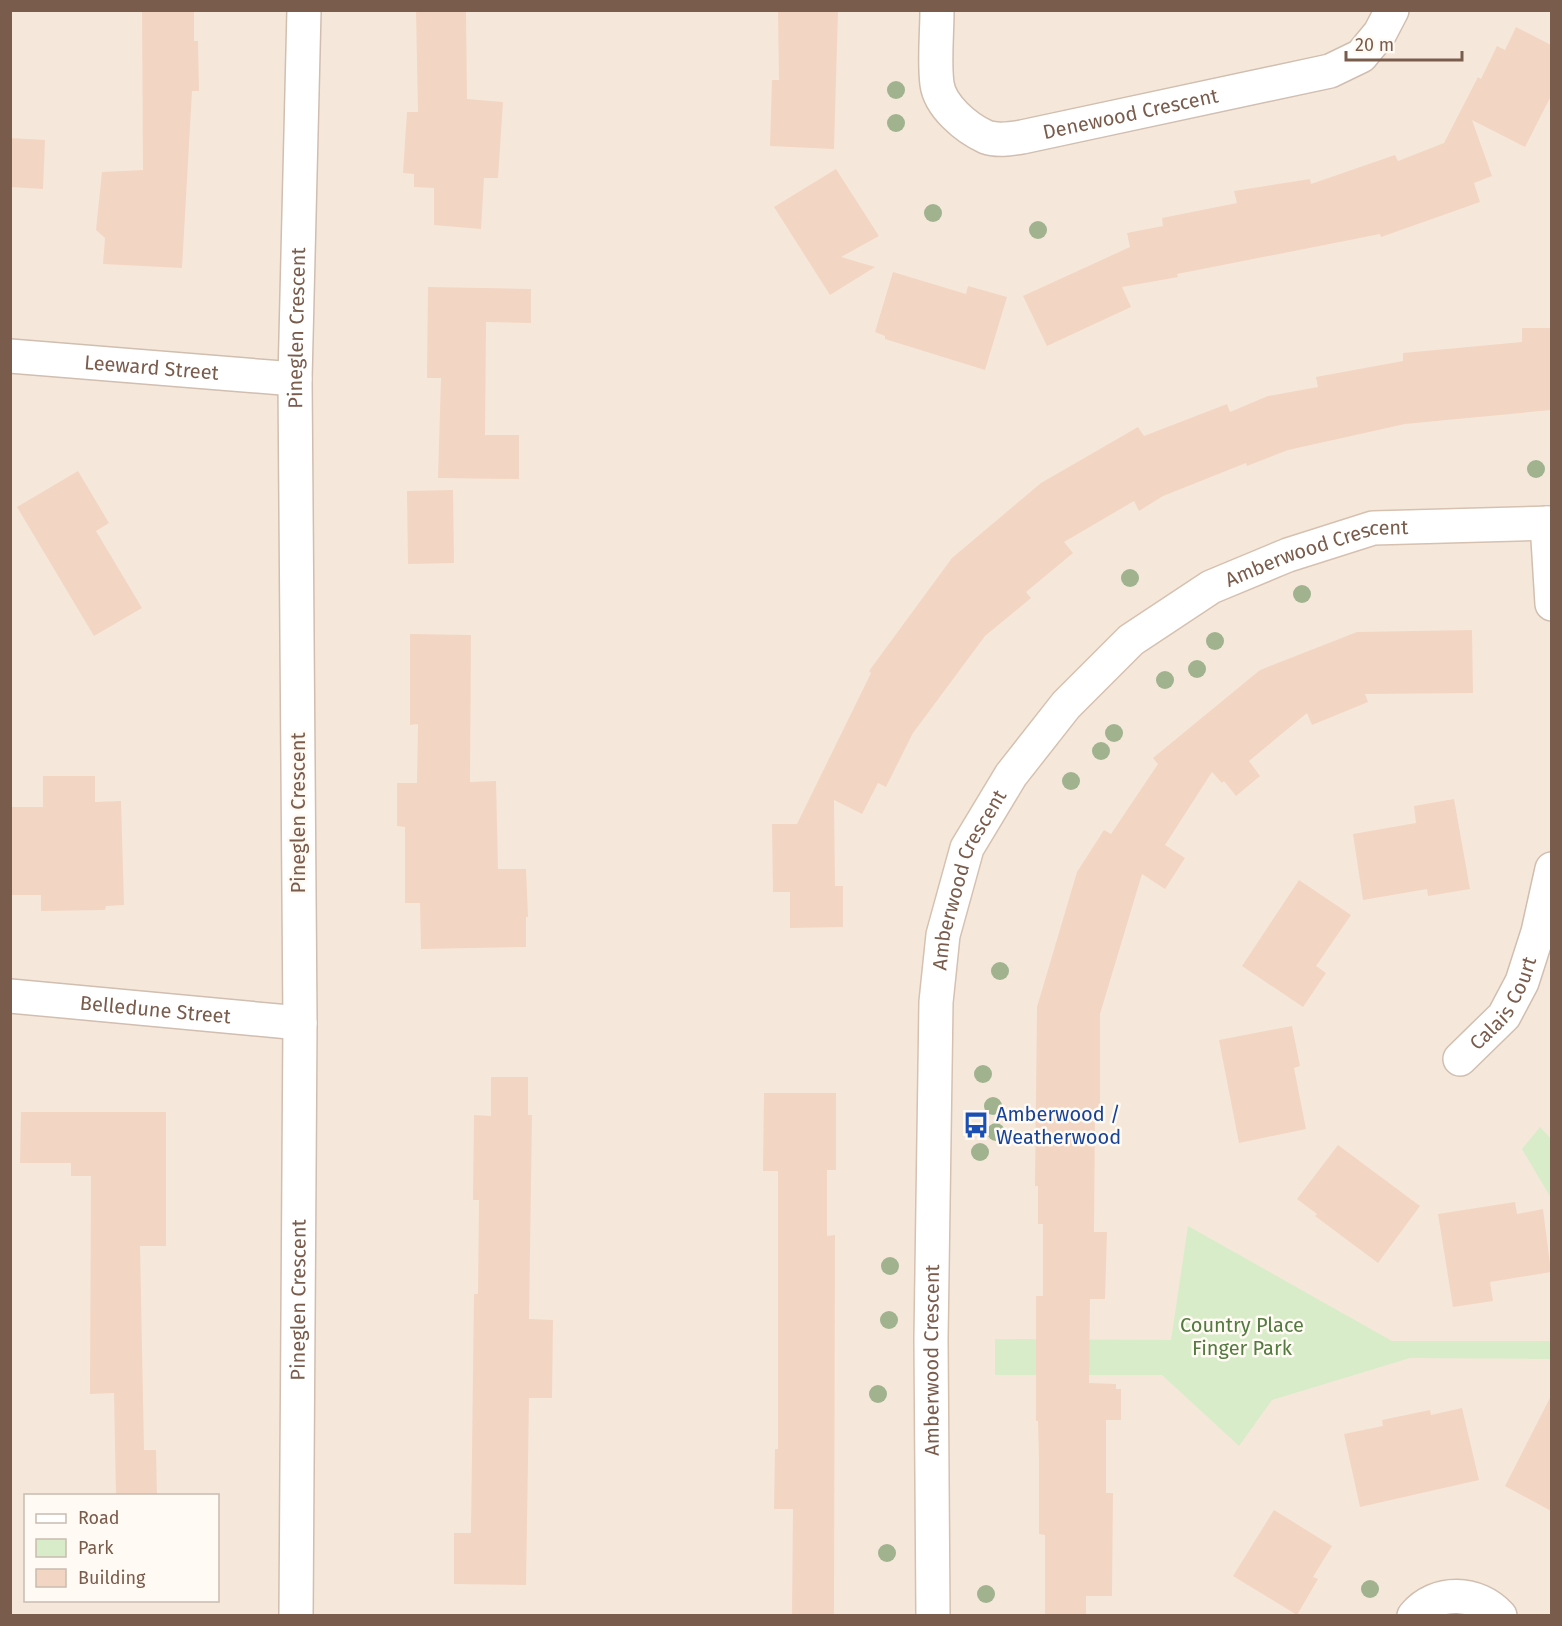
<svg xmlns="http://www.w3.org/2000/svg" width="1562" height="1626" viewBox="0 0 1562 1626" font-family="'Fira Sans',sans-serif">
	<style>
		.residential { fill: #f5e8da; fill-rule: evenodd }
		.green { fill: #d8ecc9 }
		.building { fill: #f3d5c3 }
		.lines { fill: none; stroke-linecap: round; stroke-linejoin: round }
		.street-casing { stroke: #d1beb0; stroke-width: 36 }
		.secondary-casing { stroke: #d6c0b0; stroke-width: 36 }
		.street { stroke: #fff; stroke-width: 33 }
		.secondary { stroke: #fff; stroke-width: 33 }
		.tree { fill: #a0b28e }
		.labels { text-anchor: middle; stroke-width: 5; stroke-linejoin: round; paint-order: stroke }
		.street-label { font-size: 20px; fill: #7a5c4d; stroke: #fffaf3 }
		.transit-label { font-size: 20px; fill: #164399; stroke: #fffaf3; text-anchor: start }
		.park-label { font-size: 20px; fill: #537a41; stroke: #fffaf3 }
	</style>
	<rect width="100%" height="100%" fill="#fdf6ec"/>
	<!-- residential -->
	<path class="residential" d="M 11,11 L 1551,11 L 1551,1615 L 11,1616 ZM 26,1496 L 218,1496 L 218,1600 L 26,1600 Z"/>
	<!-- green -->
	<path class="green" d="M 1540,1127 L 1551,1139 L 1551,1198 L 1522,1149 Z
		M 1188,1226 L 1392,1341 L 1551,1341 L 1551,1359 L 1410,1358 L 1272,1400 L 1239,1446 L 1162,1375 L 995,1375 L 995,1339 L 1171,1340 Z"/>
	<!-- building -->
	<path class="building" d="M 142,10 L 194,10 L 194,41 L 198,41 L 199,91 L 192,91 L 182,268 L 103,264 L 105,238 L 96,230 L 102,172 L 143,170 Z
		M 416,10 L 466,10 L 467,99 L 503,102 L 498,178 L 484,178 L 481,229 L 434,225 L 434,188 L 414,187 L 414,174 L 403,173 L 407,112 L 418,112 Z
		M 778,10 L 838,10 L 834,149 L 770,146 L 772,80 L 779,80 Z
		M 1516,27 L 1551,45 L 1551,96 L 1525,147 L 1472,120 L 1492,176 L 1474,183 L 1480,202 L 1381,237 L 1380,234 L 1177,274 L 1178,277 L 1122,287 L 1131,307 L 1047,346 L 1023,296 L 1130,247 L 1127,233 L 1163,226 L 1162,218 L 1237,203 L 1234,191 L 1310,179 L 1311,184 L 1395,155 L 1398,161 L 1444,143 L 1478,77 L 1481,79 L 1497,46 L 1505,50 Z
		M 10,138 L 45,140 L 43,189 L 10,187 Z
		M 836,169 L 879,236 L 841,257 L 875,267 L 830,295 L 774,207 Z
		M 893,272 L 966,294 L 968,286 L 1007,297 L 985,370 L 885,339 L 885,336 L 875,332 Z
		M 428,287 L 531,289 L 531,323 L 486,322 L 485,435 L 519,435 L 519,479 L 438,478 L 441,378 L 427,378 Z
		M 1522,328 L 1551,328 L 1551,410 L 1405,424 L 1288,450 L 1247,466 L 1246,463 L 1163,496 L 1139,511 L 1134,501 L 1064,542 L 1073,553 L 1026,592 L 1031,598 L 985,636 L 913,733 L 886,787 L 878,783 L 862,814 L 834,800 L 835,886 L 843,886 L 843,927 L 790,928 L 790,892 L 773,892 L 772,824 L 797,824 L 871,673 L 869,671 L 952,558 L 1041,483 L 1138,427 L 1144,436 L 1227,404 L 1230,412 L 1268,396 L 1318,387 L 1316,377 L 1403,361 L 1403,353 L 1522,342 Z
		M 78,471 L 109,523 L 96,531 L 142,608 L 94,636 L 17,507 Z
		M 453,490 L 454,563 L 408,564 L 407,491 Z
		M 1472,630 L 1473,693 L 1365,694 L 1368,702 L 1312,725 L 1307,713 L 1249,761 L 1260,776 L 1236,796 L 1224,781 L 1222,783 L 1212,772 L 1165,845 L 1185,858 L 1165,889 L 1142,874 L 1100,1014 L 1100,1108 L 1095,1108 L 1094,1232 L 1107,1232 L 1105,1299 L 1090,1299 L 1089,1383 L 1116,1384 L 1116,1389 L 1121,1389 L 1121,1420 L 1106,1420 L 1106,1493 L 1113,1493 L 1112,1596 L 1086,1596 L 1086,1616 L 1045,1616 L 1045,1535 L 1039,1534 L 1039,1461 L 1038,1421 L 1036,1421 L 1036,1296 L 1043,1296 L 1043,1224 L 1038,1224 L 1038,1186 L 1035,1186 L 1037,1007 L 1077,872 L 1104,830 L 1111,834 L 1158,764 L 1153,758 L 1260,670 L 1357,632 Z
		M 410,634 L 471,635 L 470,782 L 496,781 L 498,869 L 526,869 L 528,917 L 526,917 L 526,947 L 421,949 L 420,903 L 405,903 L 405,827 L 397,826 L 397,783 L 417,783 L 418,724 L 410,725 Z
		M 43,776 L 95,776 L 95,802 L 121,801 L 124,905 L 106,906 L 105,910 L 41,911 L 41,895 L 10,895 L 10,807 L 43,807 Z
		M 1454,799 L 1470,889 L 1428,896 L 1427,889 L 1363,900 L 1353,834 L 1416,823 L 1414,806 Z
		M 1299,880 L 1351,915 L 1316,966 L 1326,973 L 1303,1007 L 1242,966 Z
		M 1292,1026 L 1300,1066 L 1294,1068 L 1306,1129 L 1239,1143 L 1219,1040 Z
		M 491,1077 L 528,1077 L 528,1115 L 532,1115 L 529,1319 L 553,1320 L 552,1398 L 529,1398 L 526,1585 L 454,1584 L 454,1533 L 471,1533 L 474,1294 L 478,1294 L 479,1200 L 473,1200 L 474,1115 L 491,1116 Z
		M 764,1093 L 836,1093 L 836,1170 L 827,1170 L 827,1236 L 835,1235 L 834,1616 L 792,1616 L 793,1509 L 774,1509 L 775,1449 L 778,1449 L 778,1171 L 763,1171 Z
		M 21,1112 L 166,1112 L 166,1246 L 140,1246 L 144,1450 L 156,1450 L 157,1496 L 116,1496 L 114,1393 L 90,1394 L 91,1176 L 71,1176 L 71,1163 L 20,1163 Z
		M 1338,1145 L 1420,1206 L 1378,1263 L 1315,1216 L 1317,1214 L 1297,1199 Z
		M 1515,1202 L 1517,1214 L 1543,1209 L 1551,1272 L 1490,1282 L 1493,1301 L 1453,1307 L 1438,1214 Z
		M 1551,1396 L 1551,1511 L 1505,1486 Z
		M 1462,1408 L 1479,1480 L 1360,1507 L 1344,1434 L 1383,1426 L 1382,1420 L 1430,1410 L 1431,1415 Z
		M 1274,1510 L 1332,1546 L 1313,1577 L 1318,1579 L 1297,1615 L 1233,1576 Z"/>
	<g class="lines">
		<!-- street casing -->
		<g class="street-casing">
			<g id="street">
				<path id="s1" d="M 937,10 C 937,34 934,62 937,84 C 940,106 966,128 986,137 C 997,141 1010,139 1022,137 L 1330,71 L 1361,56 L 1380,33 L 1392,10"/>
				<path id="s2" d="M 10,356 L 295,379"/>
				<path d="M 1547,523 L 1552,604"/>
				<path id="s3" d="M 10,996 L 300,1023"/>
				<path id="s4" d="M 1460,1059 L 1504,1016 L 1522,982 L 1538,932 L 1552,869"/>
				<path id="s5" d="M 296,1616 L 300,1023 L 295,379 L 304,10"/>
				<path d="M 1414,1616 C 1436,1589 1478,1591 1500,1616"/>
			</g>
		</g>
		<!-- secondary casing -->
		<g class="secondary-casing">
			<g id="secondary">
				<path id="s6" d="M 933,1616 L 931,1339 L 936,1002 L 943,935 L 967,848 L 1011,775 L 1066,705 L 1131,640 L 1211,587 L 1288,555 L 1373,528 L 1552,523"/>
			</g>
		</g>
		<!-- street -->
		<use href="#street" class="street"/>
		<!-- secondary -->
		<use href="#secondary" class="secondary"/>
	</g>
	<!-- trees -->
	<g class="tree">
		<circle cx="896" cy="90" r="9"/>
		<circle cx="896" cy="123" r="9"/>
		<circle cx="933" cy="213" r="9"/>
		<circle cx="1038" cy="230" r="9"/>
		<circle cx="1536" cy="469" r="9"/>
		<circle cx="1130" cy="578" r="9"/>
		<circle cx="1302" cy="594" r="9"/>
		<circle cx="1215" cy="641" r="9"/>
		<circle cx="1197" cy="669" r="9"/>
		<circle cx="1165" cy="680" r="9"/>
		<circle cx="1114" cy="733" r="9"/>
		<circle cx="1101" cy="751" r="9"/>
		<circle cx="1071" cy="781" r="9"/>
		<circle cx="1000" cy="971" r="9"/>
		<circle cx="983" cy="1074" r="9"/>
		<circle cx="993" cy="1106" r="9"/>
		<circle cx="996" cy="1132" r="9"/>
		<circle cx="980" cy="1152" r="9"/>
		<circle cx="890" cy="1266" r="9"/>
		<circle cx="889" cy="1320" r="9"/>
		<circle cx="878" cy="1394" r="9"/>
		<circle cx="887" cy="1553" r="9"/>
		<circle cx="1370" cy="1589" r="9"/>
		<circle cx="986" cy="1594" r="9"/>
	</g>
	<!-- icons -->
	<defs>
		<g id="bus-bare" transform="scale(2.07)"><path d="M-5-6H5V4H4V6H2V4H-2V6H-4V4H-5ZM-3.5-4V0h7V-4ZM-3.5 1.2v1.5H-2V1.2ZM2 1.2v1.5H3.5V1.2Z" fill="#1a4fb4" stroke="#fffaf3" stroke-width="2.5" paint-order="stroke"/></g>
	</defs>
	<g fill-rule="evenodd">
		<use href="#bus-bare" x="976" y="1125"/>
	</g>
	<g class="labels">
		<!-- street labels -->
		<g class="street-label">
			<text dy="7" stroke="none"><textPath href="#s1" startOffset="296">Denewood Crescent</textPath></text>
			<text dy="7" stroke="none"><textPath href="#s5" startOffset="1288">Pineglen Crescent</textPath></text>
			<text dy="7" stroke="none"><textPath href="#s2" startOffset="142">Leeward Street</textPath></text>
			<text dy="7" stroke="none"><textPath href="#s6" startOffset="1246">Amberwood Crescent</textPath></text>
			<text transform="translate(298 813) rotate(-90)" y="7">Pineglen Crescent</text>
			<text dy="7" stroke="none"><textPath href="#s6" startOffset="742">Amberwood Crescent</textPath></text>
			<text dy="7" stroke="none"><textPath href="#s4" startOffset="72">Calais Court</textPath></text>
			<text dy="7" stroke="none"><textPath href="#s3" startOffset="146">Belledune Street</textPath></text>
			<text dy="7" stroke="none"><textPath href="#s5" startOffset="316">Pineglen Crescent</textPath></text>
			<text dy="7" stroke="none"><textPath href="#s6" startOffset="256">Amberwood Crescent</textPath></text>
		</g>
		<!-- transit labels -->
		<g class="transit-label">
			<text x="996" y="1121">Amberwood /<tspan x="996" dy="23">Weatherwood</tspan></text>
		</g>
		<!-- park labels -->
		<g class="park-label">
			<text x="1242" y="1332">Country Place<tspan x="1242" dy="23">Finger Park</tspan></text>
		</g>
	</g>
	<!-- border -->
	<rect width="1562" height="1626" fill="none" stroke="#7a5c4d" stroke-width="24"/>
	<!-- legend -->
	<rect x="24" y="1494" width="195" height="108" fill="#fffaf3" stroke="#cabbb1" stroke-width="1.5"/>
	<rect x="36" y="1514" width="30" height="9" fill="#ffffff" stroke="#cabbb1" stroke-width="1.5"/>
	<text x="78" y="1524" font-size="18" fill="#7a5c4d">Road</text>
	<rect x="36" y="1539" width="30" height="18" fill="#d8ecc9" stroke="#cabbb1" stroke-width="1.5"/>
	<text x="78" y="1554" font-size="18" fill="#7a5c4d">Park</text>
	<rect x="36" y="1569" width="30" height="18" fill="#f3d5c3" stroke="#cabbb1" stroke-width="1.5"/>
	<text x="78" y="1584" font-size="18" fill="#7a5c4d">Building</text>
	<!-- scale -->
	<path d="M1346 51v9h116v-9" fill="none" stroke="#7a5c4d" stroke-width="3"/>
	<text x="1355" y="51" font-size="18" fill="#7a5c4d" stroke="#fffaf3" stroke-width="4.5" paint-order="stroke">20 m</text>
</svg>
